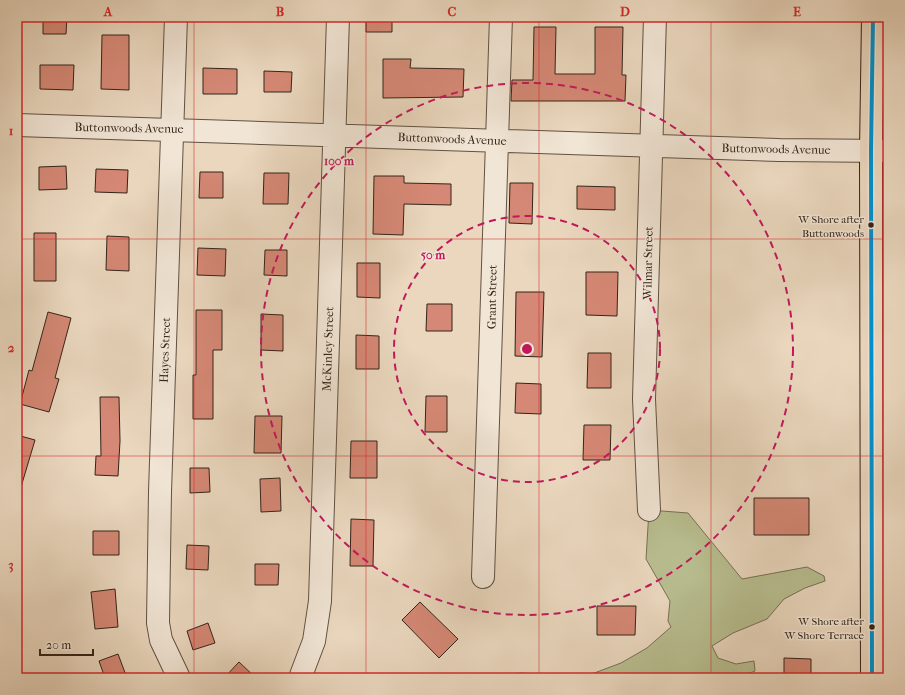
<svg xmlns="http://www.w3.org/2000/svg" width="905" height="695" viewBox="0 0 905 695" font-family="'IM FELL French Canon',serif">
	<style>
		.green { fill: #b8be90; stroke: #767154 }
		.building { fill: #d58875; stroke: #332419 }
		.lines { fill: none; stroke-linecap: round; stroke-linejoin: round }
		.minor-casing { stroke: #615142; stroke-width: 24 }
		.major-casing { stroke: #332419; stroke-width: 24 }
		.minor { stroke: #f1e5d5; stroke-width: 22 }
		.major { stroke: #ead7be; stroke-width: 22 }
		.bus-1-casing { stroke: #f1e5d5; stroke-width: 7 }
		.bus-1 { stroke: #0092d0; stroke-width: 4 }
		.grid { fill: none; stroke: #d62828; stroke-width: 1; stroke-opacity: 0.55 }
		.ring { fill: none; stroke: #c2185b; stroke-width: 2; stroke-dasharray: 7 5 }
		.bus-dot { fill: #332419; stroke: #f1e5d5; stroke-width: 1.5 }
		.labels { text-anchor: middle; stroke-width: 3; stroke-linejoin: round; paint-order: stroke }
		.bus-label { font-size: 11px; fill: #332419; stroke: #f1e5d5; text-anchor: end }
		.street-label { font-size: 12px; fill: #332419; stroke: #f1e5d5 }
		.centre { fill: #c2185b; stroke: #f1e5d5; stroke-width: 2 }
		.ring-label { font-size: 12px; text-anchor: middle; font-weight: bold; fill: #c2185b; stroke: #f1e5d5; stroke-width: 3; stroke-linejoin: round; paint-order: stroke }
		.neatline { fill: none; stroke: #d62828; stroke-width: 1.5 }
		.grid-label { font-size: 13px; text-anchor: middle; font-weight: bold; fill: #d62828 }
	</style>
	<rect width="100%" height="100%" fill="#ead7be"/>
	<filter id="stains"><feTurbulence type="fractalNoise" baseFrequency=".005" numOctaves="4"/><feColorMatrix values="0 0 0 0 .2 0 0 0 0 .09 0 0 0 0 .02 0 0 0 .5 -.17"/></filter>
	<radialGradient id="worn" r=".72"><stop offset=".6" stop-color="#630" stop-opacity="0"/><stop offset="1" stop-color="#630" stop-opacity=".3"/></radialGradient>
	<!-- green -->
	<path class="green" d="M 649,510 L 688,513 L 742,579 L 807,567 L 824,576 L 825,581 L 805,588 L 784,599 L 767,619 L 733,633 L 712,646 L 718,658 L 736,664 L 754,661 L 755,671 L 737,678 L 482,678 L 485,676 L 522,673 L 581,678 L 621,663 L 647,648 L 671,627 L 668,621 L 670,601 L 646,559 Z"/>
	<!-- building -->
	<path class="building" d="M 43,17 L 67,17 L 66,34 L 43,34 Z
		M 366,17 L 392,17 L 392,32 L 366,32 Z
		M 534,27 L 556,27 L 555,74 L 595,74 L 595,27 L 623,27 L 622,75 L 626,75 L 625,101 L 511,101 L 512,80 L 533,80 Z
		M 102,35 L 129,35 L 129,90 L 101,89 Z
		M 383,59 L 411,59 L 410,68 L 464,69 L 463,97 L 383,98 Z
		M 40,65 L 74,65 L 73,90 L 40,89 Z
		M 203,68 L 237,69 L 237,94 L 203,94 Z
		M 264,71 L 292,72 L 291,92 L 264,92 Z
		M 66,166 L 67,189 L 39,190 L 39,167 Z
		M 96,169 L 128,170 L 127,193 L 95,192 Z
		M 200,172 L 223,172 L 223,198 L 199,198 Z
		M 264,173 L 289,173 L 288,204 L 263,204 Z
		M 374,176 L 404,176 L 404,183 L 451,184 L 451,205 L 404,204 L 403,235 L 373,234 Z
		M 510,183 L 533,183 L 532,224 L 509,223 Z
		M 577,186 L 615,187 L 615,210 L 577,209 Z
		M 34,233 L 56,233 L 56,281 L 34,281 Z
		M 107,236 L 129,237 L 129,271 L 106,270 Z
		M 198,248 L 226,249 L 225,276 L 197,275 Z
		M 265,250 L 287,250 L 287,276 L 264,275 Z
		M 357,263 L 380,263 L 380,298 L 357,297 Z
		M 586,272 L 618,272 L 617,316 L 586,315 Z
		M 516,292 L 544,292 L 542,357 L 515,356 Z
		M 427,304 L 452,304 L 452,331 L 426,331 Z
		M 196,310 L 222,310 L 222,350 L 213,350 L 213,419 L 193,419 L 193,375 L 196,375 Z
		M 48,312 L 71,318 L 55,378 L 59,379 L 49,412 L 20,404 L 29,370 L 32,371 Z
		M 261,314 L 283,315 L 283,351 L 261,350 Z
		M 356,335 L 379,336 L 379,369 L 356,369 Z
		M 588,353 L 611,353 L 611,388 L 587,388 Z
		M 516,383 L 541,384 L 541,414 L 515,413 Z
		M 426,396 L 447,396 L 447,432 L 425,432 Z
		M 100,397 L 119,397 L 120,441 L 118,476 L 95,475 L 96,456 L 101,456 Z
		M 255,416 L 282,416 L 281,453 L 254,453 Z
		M 584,425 L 611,425 L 610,460 L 583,460 Z
		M 17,435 L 35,440 L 21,487 L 17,487 Z
		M 351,441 L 377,441 L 377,478 L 350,478 Z
		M 190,468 L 209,468 L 210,492 L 190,493 Z
		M 280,478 L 281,511 L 261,512 L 260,479 Z
		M 754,498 L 809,498 L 809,535 L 754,535 Z
		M 351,519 L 374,520 L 373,566 L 350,566 Z
		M 93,531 L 119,531 L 119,555 L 93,555 Z
		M 187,545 L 209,546 L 208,570 L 186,569 Z
		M 255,564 L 279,564 L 278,585 L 255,585 Z
		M 115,589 L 118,627 L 95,629 L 91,592 Z
		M 420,602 L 458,639 L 439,658 L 402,620 Z
		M 597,606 L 636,606 L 635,635 L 597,635 Z
		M 208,623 L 215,643 L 193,650 L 187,631 Z
		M 118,654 L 127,678 L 105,678 L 99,661 Z
		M 784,658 L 811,659 L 811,678 L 784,678 Z
		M 239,662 L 256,678 L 224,678 Z"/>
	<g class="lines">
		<!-- minor casing -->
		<g class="minor-casing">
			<path id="minor" d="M 176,17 L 160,492 L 158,623 L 161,640 L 179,678
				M 17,125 L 779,150 L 888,151
				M 649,510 L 644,399 L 655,17
				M 483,577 L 501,17
				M 300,678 L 314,641 L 320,601 L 338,17"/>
		</g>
		<!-- major casing -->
		<g class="major-casing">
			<path id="major" d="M 872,678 L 871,150 L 873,17"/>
		</g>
		<!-- minor -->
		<use href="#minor" class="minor"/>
		<!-- major -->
		<use href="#major" class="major"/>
		<!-- bus-1 casing -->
		<g class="bus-1-casing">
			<path id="bus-1" d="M 872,678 L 871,150 L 873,17"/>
		</g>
		<!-- bus-1 -->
		<use href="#bus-1" class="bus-1"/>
	</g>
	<!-- grid -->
	<path class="grid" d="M 194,17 L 194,678M 366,17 L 366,678M 539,17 L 539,678M 711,17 L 711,678M 17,239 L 888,239M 17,456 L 888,456"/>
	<!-- distance rings -->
	<g class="ring">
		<circle cx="527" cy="349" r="133"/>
		<circle cx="527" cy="349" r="266"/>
	</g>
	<!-- markers -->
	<g class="bus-dot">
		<circle cx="871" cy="225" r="3.5"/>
		<circle cx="872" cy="627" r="3.5"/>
	</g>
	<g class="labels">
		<!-- bus labels -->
		<g class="bus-label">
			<text x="864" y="223">W Shore after<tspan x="864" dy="14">Buttonwoods</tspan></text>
			<text x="864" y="625">W Shore after<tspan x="864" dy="14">W Shore Terrace</tspan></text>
		</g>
		<!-- street labels -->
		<g class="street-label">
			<text transform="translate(129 128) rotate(1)" y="4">Buttonwoods Avenue</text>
			<text transform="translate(452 139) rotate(2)" y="4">Buttonwoods Avenue</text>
			<text transform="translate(776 149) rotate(1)" y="4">Buttonwoods Avenue</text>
			<text transform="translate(648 263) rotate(-89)" y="4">Wilmar Street</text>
			<text transform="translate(492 297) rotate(-89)" y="4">Grant Street</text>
			<text transform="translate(328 349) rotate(-88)" y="4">McKinley Street</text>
			<text transform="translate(165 350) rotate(-88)" y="4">Hayes Street</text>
		</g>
	</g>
	<circle cx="527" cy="349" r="6" class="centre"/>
	<g class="ring-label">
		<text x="339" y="165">100 m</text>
		<text x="433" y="259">50 m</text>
	</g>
	<!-- margin -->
	<rect width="905" height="695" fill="none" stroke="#ead7be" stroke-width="44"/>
	<!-- scale -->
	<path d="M40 649v6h53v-6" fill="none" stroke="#332419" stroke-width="2"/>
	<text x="46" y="649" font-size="12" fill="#332419" stroke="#f1e5d5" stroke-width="3" paint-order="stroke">20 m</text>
	<rect x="22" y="22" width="861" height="651" class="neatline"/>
	<g class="grid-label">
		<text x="108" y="16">A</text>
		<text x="280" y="16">B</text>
		<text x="452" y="16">C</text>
		<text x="625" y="16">D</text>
		<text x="797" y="16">E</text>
		<text x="11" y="135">1</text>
		<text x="11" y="352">2</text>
		<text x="11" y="569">3</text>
	</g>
	<rect width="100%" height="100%" filter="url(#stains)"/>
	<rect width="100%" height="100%" fill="url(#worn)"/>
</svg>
